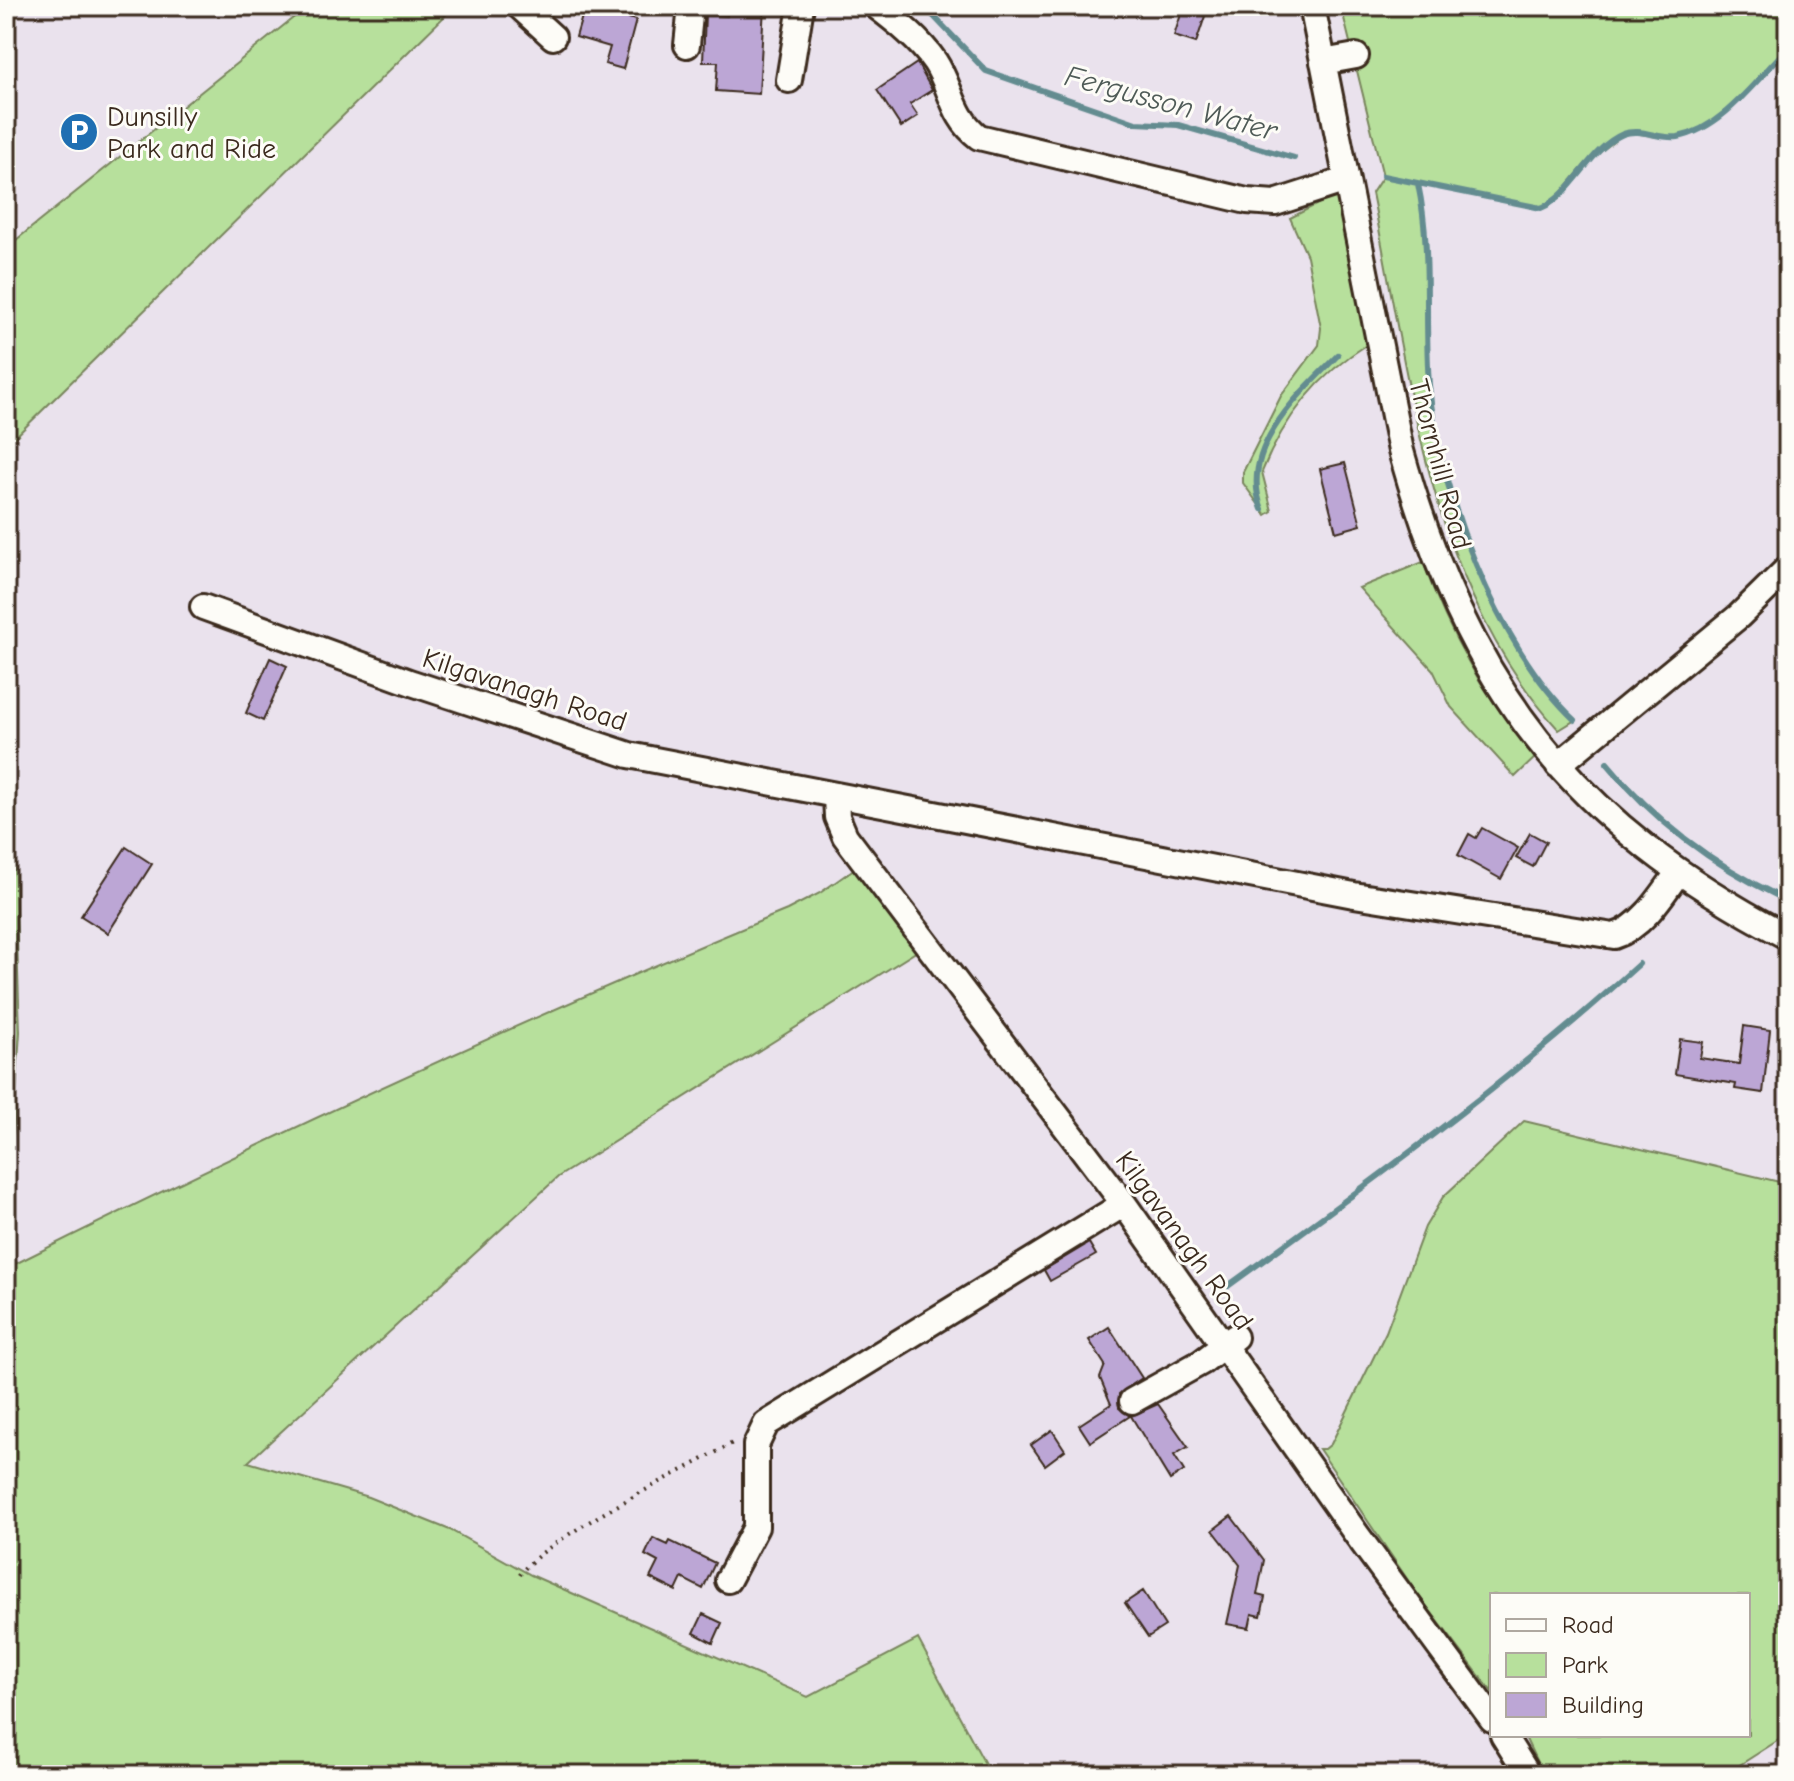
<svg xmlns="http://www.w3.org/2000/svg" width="1794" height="1781" viewBox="0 0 1794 1781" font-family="'Comic Neue',sans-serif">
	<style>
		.green { fill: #b7e09c; stroke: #79855d; stroke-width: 2 }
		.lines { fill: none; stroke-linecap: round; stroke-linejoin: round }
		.stream { stroke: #648c90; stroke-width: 6 }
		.building { fill: #bca6d5; stroke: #3b2a1e; stroke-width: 2 }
		.minor-casing { stroke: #3b2a1e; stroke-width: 30 }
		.path { stroke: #3b2a1e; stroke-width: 4; stroke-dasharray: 2 6; stroke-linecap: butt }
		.minor { stroke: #fdfcf7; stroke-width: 24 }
		.labels { text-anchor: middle; stroke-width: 6; stroke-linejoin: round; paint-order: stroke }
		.poi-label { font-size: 28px; fill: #3b2a1e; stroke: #fdfcf7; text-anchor: start }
		.street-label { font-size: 28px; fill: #3b2a1e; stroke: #fdfcf7 }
		.water-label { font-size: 30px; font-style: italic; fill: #4f5b57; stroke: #fdfcf7 }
	</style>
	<rect width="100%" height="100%" fill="#eae2ed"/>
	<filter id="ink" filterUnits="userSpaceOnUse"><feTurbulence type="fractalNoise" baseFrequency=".0125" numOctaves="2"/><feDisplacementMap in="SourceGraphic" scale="16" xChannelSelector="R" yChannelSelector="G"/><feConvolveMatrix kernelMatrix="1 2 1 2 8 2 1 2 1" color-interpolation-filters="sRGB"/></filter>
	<g filter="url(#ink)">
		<!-- green -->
		<path class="green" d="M 308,6 L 455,6 L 6,446 L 6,248 Z
			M 1341,6 L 1788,6 L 1788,48 C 1756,79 1722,130 1675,137 C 1658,140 1642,132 1625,133 L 1586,163 L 1552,204 L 1541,208 L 1419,184 C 1432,251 1423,318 1429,385 C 1439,492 1496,646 1575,720 L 1559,730 C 1428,588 1409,374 1372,193 L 1383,176 Z
			M 1339,193 L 1368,344 C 1318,375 1284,417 1262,472 L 1272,511 L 1266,515 L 1243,483 L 1243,472 L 1281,396 L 1319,345 L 1321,328 L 1307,256 L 1290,218 Z
			M 1423,562 C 1448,632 1486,702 1537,756 L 1515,777 L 1451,707 L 1433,670 L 1359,588 Z
			M 6,609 L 20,1032 L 8,1211 L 9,1267 C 265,1139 523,1019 787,910 L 820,893 L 858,866 L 922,948 L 558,1177 L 248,1462 L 368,1497 L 450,1530 L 531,1575 L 808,1697 L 918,1639 L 991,1775 L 6,1775 Z
			M 1524,1121 L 1788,1184 L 1788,1734 L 1724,1775 L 1543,1775 L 1524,1735 L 1748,1735 L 1748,1595 L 1492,1595 L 1492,1692 L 1416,1592 L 1319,1449 L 1325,1449 L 1331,1444 L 1386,1332 L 1425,1227 L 1443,1197 Z"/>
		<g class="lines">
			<!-- stream -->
			<path class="stream" d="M 924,6 L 986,71 L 1136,123 L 1178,125 L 1294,158
				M 1383,176 L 1541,208 C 1574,195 1588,149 1623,134 C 1640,127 1660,140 1678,137 C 1724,128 1757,78 1788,48
				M 1418,184 C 1432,250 1424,317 1429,385 C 1438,491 1497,647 1575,720
				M 1262,509 C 1238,450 1299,394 1338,355
				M 1607,763 C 1654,821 1713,865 1782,898
				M 1221,1291 C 1365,1187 1508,1083 1639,964"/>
		</g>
		<!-- building -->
		<path class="building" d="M 585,6 L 636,20 L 623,69 L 605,64 L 610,47 L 576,37 Z
			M 727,6 L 764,6 L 759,94 L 716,91 L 718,62 L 703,62 L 705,14 L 727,16 Z
			M 1183,8 L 1205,16 L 1196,43 L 1174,36 Z
			M 917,63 L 932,90 L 910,104 L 918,116 L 901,127 L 877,90 Z
			M 1345,463 L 1361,525 L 1336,532 L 1320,469 Z
			M 270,658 L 287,666 L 263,721 L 246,713 Z
			M 1482,828 L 1518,848 L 1501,879 L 1458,855 L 1469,834 L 1476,838 Z
			M 1530,833 L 1546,842 L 1533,867 L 1516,858 Z
			M 126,847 L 152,864 L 108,933 L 81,916 Z
			M 1744,1026 L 1770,1030 L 1763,1093 L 1735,1089 L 1736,1084 L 1675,1074 L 1680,1039 L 1703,1042 L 1700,1058 L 1739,1064 Z
			M 1089,1243 L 1096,1255 L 1050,1281 L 1044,1270 Z
			M 1109,1327 L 1142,1378 L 1119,1394 L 1119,1408 L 1130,1416 L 1090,1442 L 1079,1425 L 1111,1404 L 1100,1378 L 1105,1365 L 1089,1340 Z
			M 1158,1404 L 1188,1447 L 1174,1455 L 1184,1471 L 1170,1480 L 1131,1416 Z
			M 1052,1430 L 1065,1450 L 1045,1465 L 1031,1445 Z
			M 1231,1516 L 1264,1560 L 1257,1595 L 1265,1597 L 1261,1616 L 1252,1614 L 1249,1628 L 1227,1624 L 1240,1565 L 1213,1530 Z
			M 653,1538 L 668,1545 L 670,1541 L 715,1563 L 703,1589 L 682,1578 L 676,1591 L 650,1578 L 658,1562 L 645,1555 Z
			M 1143,1591 L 1165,1626 L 1148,1637 L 1125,1603 Z
			M 703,1614 L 722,1623 L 713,1643 L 694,1633 Z"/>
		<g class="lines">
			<!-- minor casing -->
			<g class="minor-casing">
				<path id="minor" d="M 519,6 L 553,37
					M 876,6 C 897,22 920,40 935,62 C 952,88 952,117 979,137 L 1247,201 L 1275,203 L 1346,180
					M 1312,6 L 1401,451 C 1467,686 1570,823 1788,937
					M 687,45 L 691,6
					M 1323,62 L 1356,56
					M 789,80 L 801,6
					M 203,607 L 412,683 L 629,755 L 1354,895 L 1614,936 C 1641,928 1661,897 1677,874
					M 1558,765 L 1739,616 L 1788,568
					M 836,797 L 837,817 L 845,836 L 1124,1204 L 1357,1535 L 1492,1719
					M 1132,1401 L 1202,1362 L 1235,1337
					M 728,1580 L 756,1527 L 756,1445 L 766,1424 L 1124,1204
					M 1503,1735 L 1528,1775"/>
			</g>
			<!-- path -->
			<path class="path" d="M 520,1575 C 540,1540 692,1467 736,1441"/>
			<!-- minor -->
			<use href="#minor" class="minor"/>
		</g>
	</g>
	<!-- icons -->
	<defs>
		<g id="parking-disc" transform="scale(2)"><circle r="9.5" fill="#1f6fb2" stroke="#fdfcf7"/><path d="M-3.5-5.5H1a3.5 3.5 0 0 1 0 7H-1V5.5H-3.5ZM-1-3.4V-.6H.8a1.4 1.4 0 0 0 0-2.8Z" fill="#fff"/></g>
	</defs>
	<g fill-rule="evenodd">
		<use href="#parking-disc" x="79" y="132"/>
	</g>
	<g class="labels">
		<!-- poi labels -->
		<g class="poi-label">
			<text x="107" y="126">Dunsilly<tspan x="107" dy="32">Park and Ride</tspan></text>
		</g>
		<!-- street labels -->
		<g class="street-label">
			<text transform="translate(1441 464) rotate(75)" y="10">Thornhill Road</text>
			<text transform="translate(525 689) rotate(18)" y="10">Kilgavanagh Road</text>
			<text transform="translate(1185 1240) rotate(54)" y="10">Kilgavanagh Road</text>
		</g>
		<!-- water labels -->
		<g class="water-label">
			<text transform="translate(1171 103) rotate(15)" y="10">Fergusson Water</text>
		</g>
	</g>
	<!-- margin -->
	<rect width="1794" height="1781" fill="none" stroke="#fdfcf7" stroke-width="32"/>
	<rect x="16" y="16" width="1762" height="1749" fill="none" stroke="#3b2a1e" stroke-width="3" filter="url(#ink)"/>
	<!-- legend -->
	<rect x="1490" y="1593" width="260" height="144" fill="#fdfcf7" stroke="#afa8a0" stroke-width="2"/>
	<rect x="1506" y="1619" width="40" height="12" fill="#fdfcf7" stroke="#afa8a0" stroke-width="2"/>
	<text x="1562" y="1633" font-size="24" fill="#3b2a1e">Road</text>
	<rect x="1506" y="1653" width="40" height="24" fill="#b7e09c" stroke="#afa8a0" stroke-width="2"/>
	<text x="1562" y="1673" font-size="24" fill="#3b2a1e">Park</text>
	<rect x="1506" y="1693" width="40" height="24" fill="#bca6d5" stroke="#afa8a0" stroke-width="2"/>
	<text x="1562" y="1713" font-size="24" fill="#3b2a1e">Building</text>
</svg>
